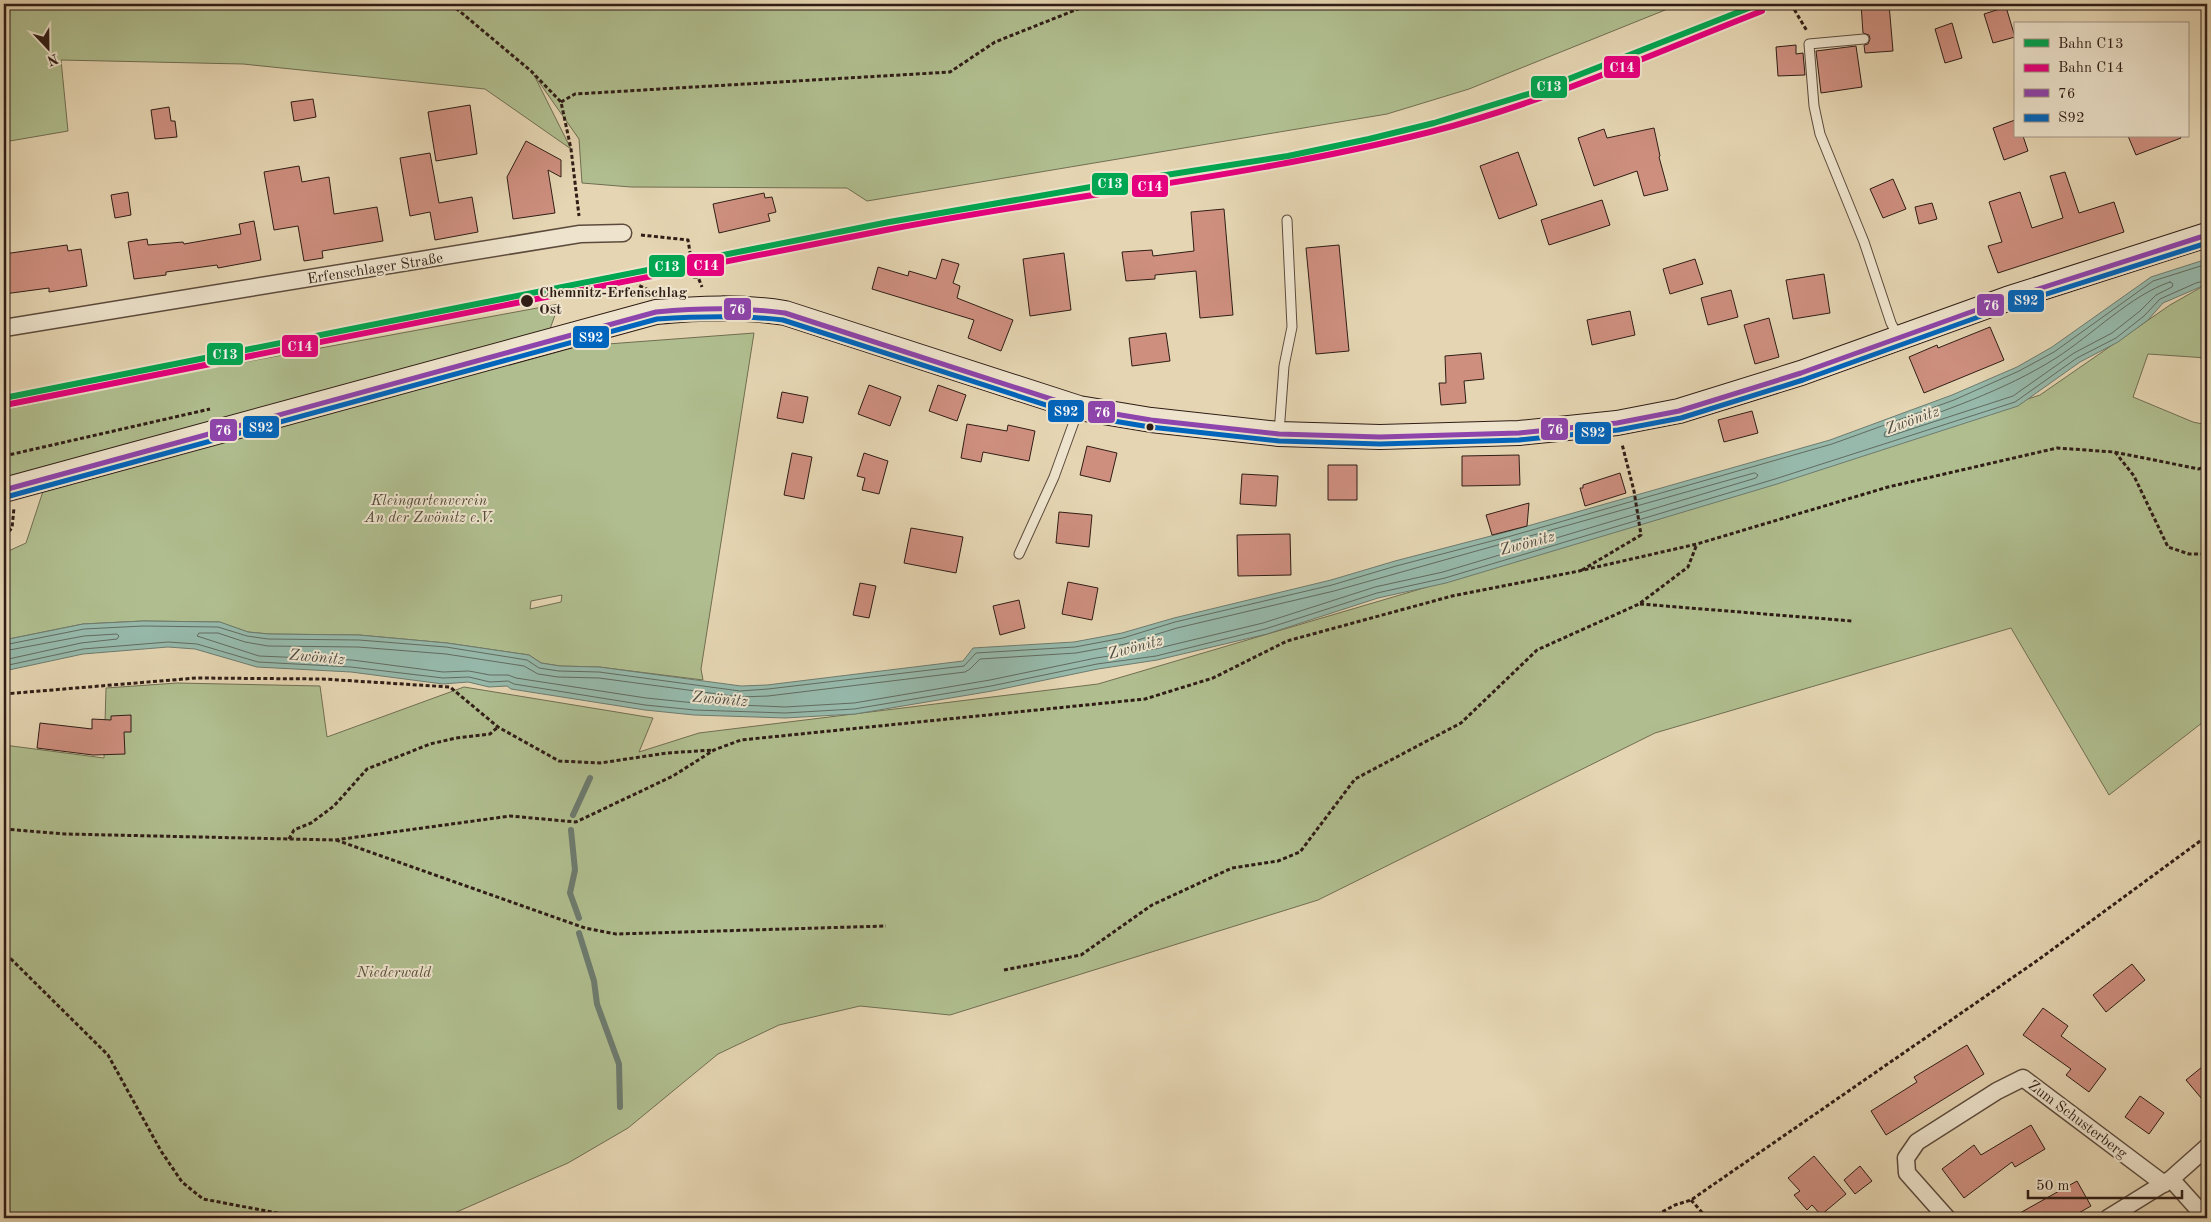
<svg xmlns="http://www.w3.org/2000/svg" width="2211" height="1222" viewBox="0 0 2211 1222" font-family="'Old Standard TT',serif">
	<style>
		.green { fill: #b0be8f; stroke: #706e52; fill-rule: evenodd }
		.water { fill: #96b9ab; stroke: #6d7b6f }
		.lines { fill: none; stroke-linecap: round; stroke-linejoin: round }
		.shore { stroke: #626b60; stroke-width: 1 }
		.stream { stroke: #6d7b6f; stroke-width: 6 }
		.building { fill: #ce8f7f; stroke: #2f1d16 }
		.service-casing { stroke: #5c4b3d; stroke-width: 11 }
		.minor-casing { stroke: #5c4b3d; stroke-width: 19 }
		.secondary-casing { stroke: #2f1d16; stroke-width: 26 }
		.path { stroke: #2f1d16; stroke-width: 3; stroke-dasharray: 4 2.5; stroke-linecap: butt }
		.service { stroke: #eee4cd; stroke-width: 9 }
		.minor { stroke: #eee4cd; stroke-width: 16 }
		.secondary { stroke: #eee4cd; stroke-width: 24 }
		.bus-1-casing { stroke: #eee4cd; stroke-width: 9 }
		.bus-2-casing { stroke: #eee4cd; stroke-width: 9 }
		.bus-1 { stroke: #8e44ad; stroke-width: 5 }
		.bus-2 { stroke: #0065bd; stroke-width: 5 }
		.rail-1-casing { stroke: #eee4cd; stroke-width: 10 }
		.rail-2-casing { stroke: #eee4cd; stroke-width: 10 }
		.rail-1 { stroke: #00a651; stroke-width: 6 }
		.rail-2 { stroke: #e5007d; stroke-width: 6 }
		.stop-dot { fill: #2f1d16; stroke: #eee4cd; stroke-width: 2 }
		.labels { text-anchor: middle; stroke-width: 4; stroke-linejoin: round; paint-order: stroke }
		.street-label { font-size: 15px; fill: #2f1d16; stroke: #eee4cd }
		.stop-label { font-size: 15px; font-weight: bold; fill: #2f1d16; stroke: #eee4cd; text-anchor: start }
		.park-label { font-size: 15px; font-style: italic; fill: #564d3a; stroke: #eee4cd }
		.water-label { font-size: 16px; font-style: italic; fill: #4e4c43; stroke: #eee4cd }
		.line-badge { stroke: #eee4cd; stroke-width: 2 }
		.badge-label { font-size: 14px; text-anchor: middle; font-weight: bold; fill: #fff }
	</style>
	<rect width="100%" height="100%" fill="#e5d5b2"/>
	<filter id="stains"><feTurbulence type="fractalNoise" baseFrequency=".004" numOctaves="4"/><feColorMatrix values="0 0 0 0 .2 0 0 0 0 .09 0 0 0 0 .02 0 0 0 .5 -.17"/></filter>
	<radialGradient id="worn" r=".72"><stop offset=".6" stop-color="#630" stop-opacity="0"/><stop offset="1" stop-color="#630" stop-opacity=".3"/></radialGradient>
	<!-- green -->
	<path class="green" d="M 4,4 L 1680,4 L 1469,89 L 1387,114 L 867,201 L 847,188 L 631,187 L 582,183 L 579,139 L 534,75 L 571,149 L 485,89 L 243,64 L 61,60 L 68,131 L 4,142 Z
		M 2207,284 L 2207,358 L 2148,354 L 2133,397 L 2193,422 L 2207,425 L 2207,719 L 2109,795 L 2011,628 L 1655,733 L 1318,900 L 950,1015 L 860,1006 L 779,1025 L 718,1054 L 628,1128 L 568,1163 L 443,1218 L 4,1218 L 4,745 L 104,758 L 106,688 L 177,683 L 320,686 L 327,737 L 464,687 L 653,718 L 639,752 L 699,733 L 1098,684 L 1651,521 L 2040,395 L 2170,305 Z
		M 559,304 L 550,329 L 568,347 L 754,333 L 701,669 L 703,680 L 599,667 L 560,666 L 541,663 L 529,655 L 447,643 L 359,635 L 269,634 L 248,632 L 219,622 L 143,621 L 83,624 L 4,640 L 4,553 L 26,543 L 51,467 L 4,479 L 4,410 L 158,378 ZM 562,595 L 561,602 L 530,609 L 531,601 Z"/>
	<!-- water -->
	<path class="water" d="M 2207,259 L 2207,284 L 2163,303 L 2148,320 L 2118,342 L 2080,362 L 2018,406 L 1777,484 L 1446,583 L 1378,598 L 1267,634 L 1157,660 L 1098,669 L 992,691 L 855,714 L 785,718 L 694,715 L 645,710 L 511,689 L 507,686 L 489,687 L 468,682 L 443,684 L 351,672 L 257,667 L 195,649 L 168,647 L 83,654 L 4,671 L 4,640 L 83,624 L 143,621 L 220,622 L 248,632 L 269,634 L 359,635 L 447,643 L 529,655 L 541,663 L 560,666 L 599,667 L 741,686 L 767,685 L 963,661 L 973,648 L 1074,642 L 1122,633 L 1174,618 L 1331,580 L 1395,561 L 1510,531 L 1830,440 L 1952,395 L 2017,367 L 2052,347 L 2151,277 Z"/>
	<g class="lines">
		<!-- shore -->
		<path class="shore" d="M 2170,282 L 2173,284 L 2172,287 L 2156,295 L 2140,311 L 2112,333 L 2074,353 L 2013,396 L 1887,437 L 1884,436 L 1885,432 C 1943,411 2004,391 2056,358 C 2092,335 2131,295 2170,282 Z
			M 1755,473 L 1758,475 L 1756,478 L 1443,572 L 1375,587 L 1263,623 L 1155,649 L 1096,658 L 990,680 L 854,703 L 785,707 L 695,703 L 646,698 L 516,678 L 508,675 L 490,675 L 469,671 L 443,672 L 352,660 L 259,656 L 197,636 L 199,633 L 218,633 L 245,642 L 268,646 L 358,647 L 446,654 L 524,666 L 538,674 L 558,677 L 599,678 L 740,697 L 768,696 L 965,672 L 970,669 L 980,659 L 1076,653 L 1125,644 L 1177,628 L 1334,591 Z
			M 4,645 L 84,629 L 143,626 L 218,627 L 247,636 L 268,639 L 359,640 L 446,647 L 527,660 L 539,668 L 559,671 L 599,672 L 740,691 L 768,689 L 964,666 L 976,653 L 1075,647 L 1123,638 L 1175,622 L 1332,585 L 1396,566 L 1511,536 L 1832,444 L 1954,400 L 2019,371 L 2054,352 L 2153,281 L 2207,264
			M 4,651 L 84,636 L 117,634 L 119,636 L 117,639 L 81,643 L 4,660
			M 4,666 L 83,649 L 168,642 L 197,644 L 258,662 L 351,667 L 443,678 L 469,677 L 490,682 L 508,681 L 514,684 L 645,705 L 695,710 L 785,713 L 854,709 L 991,686 L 1097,664 L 1156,656 L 1265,629 L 1377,593 L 1445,578 L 1775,479 L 2015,402 L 2077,358 L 2116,338 L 2144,316 L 2160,299 L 2196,283 L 2207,280"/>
		<!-- stream -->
		<path class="stream" d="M 573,815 L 590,778
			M 571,830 L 575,870 L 570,893 L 579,918
			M 579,933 L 594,981 L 597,1004 L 619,1064 L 620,1107"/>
	</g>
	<!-- building -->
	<path class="building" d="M 1861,4 L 1889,4 L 1893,51 L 1865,53 L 1864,45 L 1868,44 L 1870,39 L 1869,35 L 1863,33 Z
		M 2006,7 L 2015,37 L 1993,43 L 1984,14 Z
		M 1952,23 L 1962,58 L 1945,63 L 1935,29 Z
		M 1796,45 L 1796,54 L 1803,53 L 1805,75 L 1778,76 L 1776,47 Z
		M 1856,46 L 1862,87 L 1821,93 L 1816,51 Z
		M 313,99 L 316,117 L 294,121 L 291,102 Z
		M 470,105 L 477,154 L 436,161 L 428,112 Z
		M 169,107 L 171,121 L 175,121 L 177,137 L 155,139 L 151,110 Z
		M 2015,120 L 2015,136 L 2023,136 L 2028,151 L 2004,160 L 1993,128 Z
		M 1654,128 L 1660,156 L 1659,157 L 1668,190 L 1644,196 L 1637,171 L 1594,186 L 1578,138 L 1604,129 L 1607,138 Z
		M 2128,136 L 2180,136 L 2181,138 L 2136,155 Z
		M 526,141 L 561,160 L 561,177 L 548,170 L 555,213 L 513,219 L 507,177 Z
		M 1518,152 L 1537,205 L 1499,219 L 1480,166 Z
		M 430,153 L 439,203 L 472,197 L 478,232 L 435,240 L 430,212 L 410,216 L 400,158 Z
		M 299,166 L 302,182 L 329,177 L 334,214 L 377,207 L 383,241 L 322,251 L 323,258 L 304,261 L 298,226 L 274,230 L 264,172 Z
		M 2065,172 L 2079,213 L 2114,202 L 2124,232 L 1998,273 L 1988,246 L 2002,242 L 1989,202 L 2020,192 L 2032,228 L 2063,218 L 2050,176 Z
		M 1893,179 L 1906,209 L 1883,218 L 1870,189 Z
		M 128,192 L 131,215 L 115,218 L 111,195 Z
		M 764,193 L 765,198 L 772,197 L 776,212 L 768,214 L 770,221 L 719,233 L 713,204 Z
		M 1602,200 L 1610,225 L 1549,245 L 1541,220 Z
		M 1932,203 L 1937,219 L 1919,224 L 1915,207 Z
		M 1224,209 L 1233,315 L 1200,318 L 1196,271 L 1155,275 L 1155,279 L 1126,281 L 1122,252 L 1152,250 L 1153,256 L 1194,251 L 1191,212 Z
		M 254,221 L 261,260 L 218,268 L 217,265 L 166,272 L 166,275 L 134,279 L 128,242 L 147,239 L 148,245 L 183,242 L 184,244 L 241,234 L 239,224 Z
		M 67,245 L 68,251 L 81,249 L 87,286 L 49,292 L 49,288 L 4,294 L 4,254 Z
		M 1339,245 L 1349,351 L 1316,354 L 1306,248 Z
		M 1064,253 L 1071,310 L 1030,316 L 1023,259 Z
		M 942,259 L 959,264 L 953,283 L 960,286 L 957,298 L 1013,320 L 1001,351 L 968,338 L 974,320 L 872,289 L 878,267 L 908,276 L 909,271 L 936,279 Z
		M 1695,259 L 1703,284 L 1670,294 L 1663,269 Z
		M 1824,274 L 1830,313 L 1793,319 L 1786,280 Z
		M 1731,290 L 1738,317 L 1708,325 L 1701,298 Z
		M 1630,311 L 1635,335 L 1592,345 L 1587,320 Z
		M 1769,318 L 1779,357 L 1755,364 L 1744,325 Z
		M 1990,327 L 2004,360 L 1924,393 L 1909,357 L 1937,345 L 1938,348 Z
		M 1166,333 L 1170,361 L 1132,366 L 1129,338 Z
		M 1481,353 L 1484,379 L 1464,381 L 1466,403 L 1441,405 L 1439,383 L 1446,383 L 1445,356 Z
		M 869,385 L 901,397 L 890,426 L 858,414 Z
		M 938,385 L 966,395 L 957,421 L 929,411 Z
		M 782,392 L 808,397 L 803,423 L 777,418 Z
		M 1752,411 L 1758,433 L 1724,442 L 1718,420 Z
		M 967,424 L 1007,431 L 1008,425 L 1035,431 L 1029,461 L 983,452 L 981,462 L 961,458 Z
		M 1087,446 L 1117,453 L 1110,482 L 1080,475 Z
		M 792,453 L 812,457 L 804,499 L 784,495 Z
		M 864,453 L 888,461 L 879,494 L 862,490 L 865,478 L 857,476 Z
		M 1519,455 L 1520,485 L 1462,486 L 1462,456 Z
		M 1328,465 L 1357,465 L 1357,500 L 1328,500 Z
		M 1620,473 L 1626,493 L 1585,506 L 1580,488 L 1583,488 L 1583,485 Z
		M 1242,474 L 1278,476 L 1276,506 L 1240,504 Z
		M 1529,503 L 1527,526 L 1492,535 L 1486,515 Z
		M 1059,512 L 1092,515 L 1089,547 L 1056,543 Z
		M 911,528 L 963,537 L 956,573 L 904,563 Z
		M 1290,534 L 1291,575 L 1238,576 L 1237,535 Z
		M 1068,582 L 1098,588 L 1092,620 L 1062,614 Z
		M 860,583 L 876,586 L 869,618 L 853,615 Z
		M 1019,600 L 1025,628 L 1000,635 L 993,606 Z
		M 131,715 L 131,732 L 124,732 L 125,754 L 93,755 L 37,748 L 40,723 L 92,729 L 92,719 L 111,720 L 111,716 Z
		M 2132,964 L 2145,980 L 2106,1012 L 2093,995 Z
		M 2043,1008 L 2068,1026 L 2061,1036 L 2106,1069 L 2089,1092 L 2066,1075 L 2071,1069 L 2023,1035 Z
		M 1967,1045 L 1984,1074 L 1886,1135 L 1871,1111 L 1917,1082 L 1914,1077 Z
		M 2207,1063 L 2207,1105 L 2186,1080 Z
		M 2140,1096 L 2164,1113 L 2149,1134 L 2125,1117 Z
		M 2031,1125 L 2045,1149 L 2015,1167 L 2012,1162 L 1964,1198 L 1942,1169 L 1974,1145 L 1981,1155 Z
		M 1814,1156 L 1846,1194 L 1821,1215 L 1812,1205 L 1807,1210 L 1794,1195 L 1800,1191 L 1788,1178 Z
		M 1860,1166 L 1872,1181 L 1855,1194 L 1844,1180 Z
		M 2077,1181 L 2091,1206 L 2070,1218 L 2011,1218 Z"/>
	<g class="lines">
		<!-- service casing -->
		<g class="service-casing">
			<path id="service" d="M 1864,39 L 1809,44 L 1814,106 L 1820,134 L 1864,242 L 1891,323 L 1899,338
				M 1279,433 L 1284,366 L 1292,327 L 1287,220
				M 1019,554 L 1054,477 L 1079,408"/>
		</g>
		<!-- minor casing -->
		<g class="minor-casing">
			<path id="minor" d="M 4,328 L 580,234 L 623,233
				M 2171,1179 L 2206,1218
				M 1947,1218 L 1907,1173 L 1906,1158 L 1917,1142 L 1997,1091 L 2023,1078 L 2164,1184
				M 2108,1218 L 2171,1179 L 2207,1147"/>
		</g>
		<!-- secondary casing -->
		<g class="secondary-casing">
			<path id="secondary" d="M 4,490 L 656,312 C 699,308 742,306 785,313 L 1079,408 L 1151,420 L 1279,434 L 1380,437 L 1519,433 L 1617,423 L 1679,411 L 1801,373 L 2007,299 L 2207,235"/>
		</g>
		<!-- path -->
		<path class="path" d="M 451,4 L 531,71 L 561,102 L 571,149 L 579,216
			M 1791,4 L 1807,31
			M 561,102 L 575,94 L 950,72 L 995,42 L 1083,7 L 1085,4
			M 641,235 L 688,240 L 694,277 L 698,277 L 702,287
			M 637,280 L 638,285 L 651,291
			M 2115,452 L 2134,476 L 2168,547 L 2189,554 L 2207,554
			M 4,456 L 210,409
			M 4,536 L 12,528 L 14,508
			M 1582,570 L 1641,535 L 1634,491 L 1622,444
			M 1640,604 L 1852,621
			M 4,694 L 196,678 L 323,679 L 450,687 L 498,727 L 559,761 L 600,763 L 667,753 L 713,750
			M 4,829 L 65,834 L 335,840 L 510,816 L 576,822 L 673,776 L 714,750 L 741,740 L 1145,699 L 1213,678 L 1287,641 L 1452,596 L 1579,571 L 1697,544 L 1888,487 L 2057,448 L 2114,452 L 2199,469 L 2207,465
			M 289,839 L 294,830 L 311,823 L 334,806 L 367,769 L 430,744 L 456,738 L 490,734 L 498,727
			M 336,840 L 585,928 L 616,934 L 886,926
			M 4,958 L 11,959 L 108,1055 L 161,1151 L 182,1182 L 203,1199 L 304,1218
			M 1004,970 L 1081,955 L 1152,905 L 1232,868 L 1278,861 L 1300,852 L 1355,779 L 1461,723 L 1537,650 L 1639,604 L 1688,567 L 1697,544
			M 1691,1200 L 1707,1218
			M 1651,1218 L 1675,1205 L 1691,1200 L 2038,960 L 2207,836"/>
		<!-- service -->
		<use href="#service" class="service"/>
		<!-- minor -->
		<use href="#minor" class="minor"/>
		<!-- secondary -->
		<use href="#secondary" class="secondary"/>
		<!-- bus-1 casing -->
		<g class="bus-1-casing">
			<path id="bus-1" d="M 4,490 L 656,312 C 699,308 742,307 785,313 L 1079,408 L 1151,420 L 1279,434 L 1380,437 L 1519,433 L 1617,423 L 1679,411 L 1801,373 L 2007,299 L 2207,235"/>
		</g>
		<!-- bus-2 casing -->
		<g class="bus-2-casing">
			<path id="bus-2" d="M 6,497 L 657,319 C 700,316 741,315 783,320 L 1077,415 L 1150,427 L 1279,441 L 1380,444 L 1519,440 L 1618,430 L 1681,418 L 1803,380 L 2009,306 L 2207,243"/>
		</g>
		<!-- bus-1 -->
		<use href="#bus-1" class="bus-1"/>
		<!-- bus-2 -->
		<use href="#bus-2" class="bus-2"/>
		<!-- rail-1 casing -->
		<g class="rail-1-casing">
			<path id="rail-1" d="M 4,398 L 889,222 L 1108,184 L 1288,156 L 1369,139 L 1434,123 L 1538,91 L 1759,4"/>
		</g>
		<!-- rail-2 casing -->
		<g class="rail-2-casing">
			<path id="rail-2" d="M 5,405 C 299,347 592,287 886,230 C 1067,195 1251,177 1430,132 C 1544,103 1652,54 1762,11"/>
		</g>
		<!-- rail-1 -->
		<use href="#rail-1" class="rail-1"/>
		<!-- rail-2 -->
		<use href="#rail-2" class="rail-2"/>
	</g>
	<!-- markers -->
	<g class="stop-dot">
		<circle cx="527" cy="301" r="7"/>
		<circle cx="1150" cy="427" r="4.5"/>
	</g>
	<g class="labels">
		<!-- street labels -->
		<g class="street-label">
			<text transform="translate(375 268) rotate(-9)" y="5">Erfenschlager Straße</text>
			<text transform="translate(2078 1119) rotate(37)" y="5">Zum Schusterberg</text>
		</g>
		<!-- stop labels -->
		<g class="stop-label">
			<text x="539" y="297">Chemnitz-Erfenschlag<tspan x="539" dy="17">Ost</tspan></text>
		</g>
		<!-- park labels -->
		<g class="park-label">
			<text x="429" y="505">Kleingartenverein<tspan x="429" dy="17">An der Zwönitz e.V.</tspan></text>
			<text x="394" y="977">Niederwald</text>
		</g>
		<!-- water labels -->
		<g class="water-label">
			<text transform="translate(1912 419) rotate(-20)" y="6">Zwönitz</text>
			<text transform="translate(1527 542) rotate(-15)" y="6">Zwönitz</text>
			<text transform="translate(1135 646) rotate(-15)" y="6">Zwönitz</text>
			<text transform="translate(317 656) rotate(5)" y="6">Zwönitz</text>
			<text transform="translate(720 698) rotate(5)" y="6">Zwönitz</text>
		</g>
	</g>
	<g class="line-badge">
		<rect x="1603" y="55" width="38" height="24" rx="5" fill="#e5007d"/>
		<rect x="1530" y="75" width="38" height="24" rx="5" fill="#00a651"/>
		<rect x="1091" y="172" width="38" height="24" rx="5" fill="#00a651"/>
		<rect x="1131" y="174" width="38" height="24" rx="5" fill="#e5007d"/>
		<rect x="686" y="253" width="39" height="24" rx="5" fill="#e5007d"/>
		<rect x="648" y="254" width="38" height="24" rx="5" fill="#00a651"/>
		<rect x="2007" y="289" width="38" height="24" rx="5" fill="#0065bd"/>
		<rect x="1976" y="293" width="29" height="24" rx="5" fill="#8e44ad"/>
		<rect x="723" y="297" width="29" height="24" rx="5" fill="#8e44ad"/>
		<rect x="572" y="325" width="38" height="24" rx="5" fill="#0065bd"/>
		<rect x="281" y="334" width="38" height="24" rx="5" fill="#e5007d"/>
		<rect x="206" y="342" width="38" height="24" rx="5" fill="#00a651"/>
		<rect x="1047" y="399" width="38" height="24" rx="5" fill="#0065bd"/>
		<rect x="1087" y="400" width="29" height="24" rx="5" fill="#8e44ad"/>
		<rect x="242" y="415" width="38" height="24" rx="5" fill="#0065bd"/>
		<rect x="1540" y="417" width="29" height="24" rx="5" fill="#8e44ad"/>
		<rect x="209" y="418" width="29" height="24" rx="5" fill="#8e44ad"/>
		<rect x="1574" y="421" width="38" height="24" rx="5" fill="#0065bd"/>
	</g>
	<g class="badge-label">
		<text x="1622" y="72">C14</text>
		<text x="1549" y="91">C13</text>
		<text x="1110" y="188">C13</text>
		<text x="1150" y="191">C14</text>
		<text x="706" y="270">C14</text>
		<text x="667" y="271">C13</text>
		<text x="2026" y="305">S92</text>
		<text x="1991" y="310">76</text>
		<text x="737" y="314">76</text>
		<text x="591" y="342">S92</text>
		<text x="300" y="351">C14</text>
		<text x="225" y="359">C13</text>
		<text x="1066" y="416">S92</text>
		<text x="1102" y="417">76</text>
		<text x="261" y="432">S92</text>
		<text x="1555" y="434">76</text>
		<text x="223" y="435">76</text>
		<text x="1593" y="437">S92</text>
	</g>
	<!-- margin -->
	<rect width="2211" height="1222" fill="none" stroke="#e5d5b2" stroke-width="20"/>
	<rect x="5" y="5" width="2201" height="1212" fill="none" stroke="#2f1d16" stroke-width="2.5"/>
	<rect x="10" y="10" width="2191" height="1202" fill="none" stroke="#2f1d16"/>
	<!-- legend -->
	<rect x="2014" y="22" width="175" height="115" fill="#eee4cd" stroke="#a29484"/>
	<rect x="2024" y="39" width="25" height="8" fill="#00a651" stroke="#a29484"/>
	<text x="2058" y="48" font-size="15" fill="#2f1d16">Bahn C13</text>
	<rect x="2024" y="64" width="25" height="8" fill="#e5007d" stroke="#a29484"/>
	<text x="2058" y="72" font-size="15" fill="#2f1d16">Bahn C14</text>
	<rect x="2024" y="89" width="25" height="8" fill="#8e44ad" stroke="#a29484"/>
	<text x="2058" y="98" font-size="15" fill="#2f1d16">76</text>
	<rect x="2024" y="114" width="25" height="8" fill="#0065bd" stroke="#a29484"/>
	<text x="2058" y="122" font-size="15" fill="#2f1d16">S92</text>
	<!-- north arrow -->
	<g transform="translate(48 48) rotate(158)" stroke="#eee4cd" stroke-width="4" paint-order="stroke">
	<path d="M0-4L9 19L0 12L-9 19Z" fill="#2f1d16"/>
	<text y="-8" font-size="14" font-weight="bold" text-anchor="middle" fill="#2f1d16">N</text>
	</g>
	<!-- scale -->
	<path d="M2028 1190v8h154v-8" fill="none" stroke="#2f1d16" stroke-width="2.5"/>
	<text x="2036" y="1190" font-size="15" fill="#2f1d16" stroke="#eee4cd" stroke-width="4" paint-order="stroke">50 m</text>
	<rect width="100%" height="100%" filter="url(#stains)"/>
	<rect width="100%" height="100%" fill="url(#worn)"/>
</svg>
